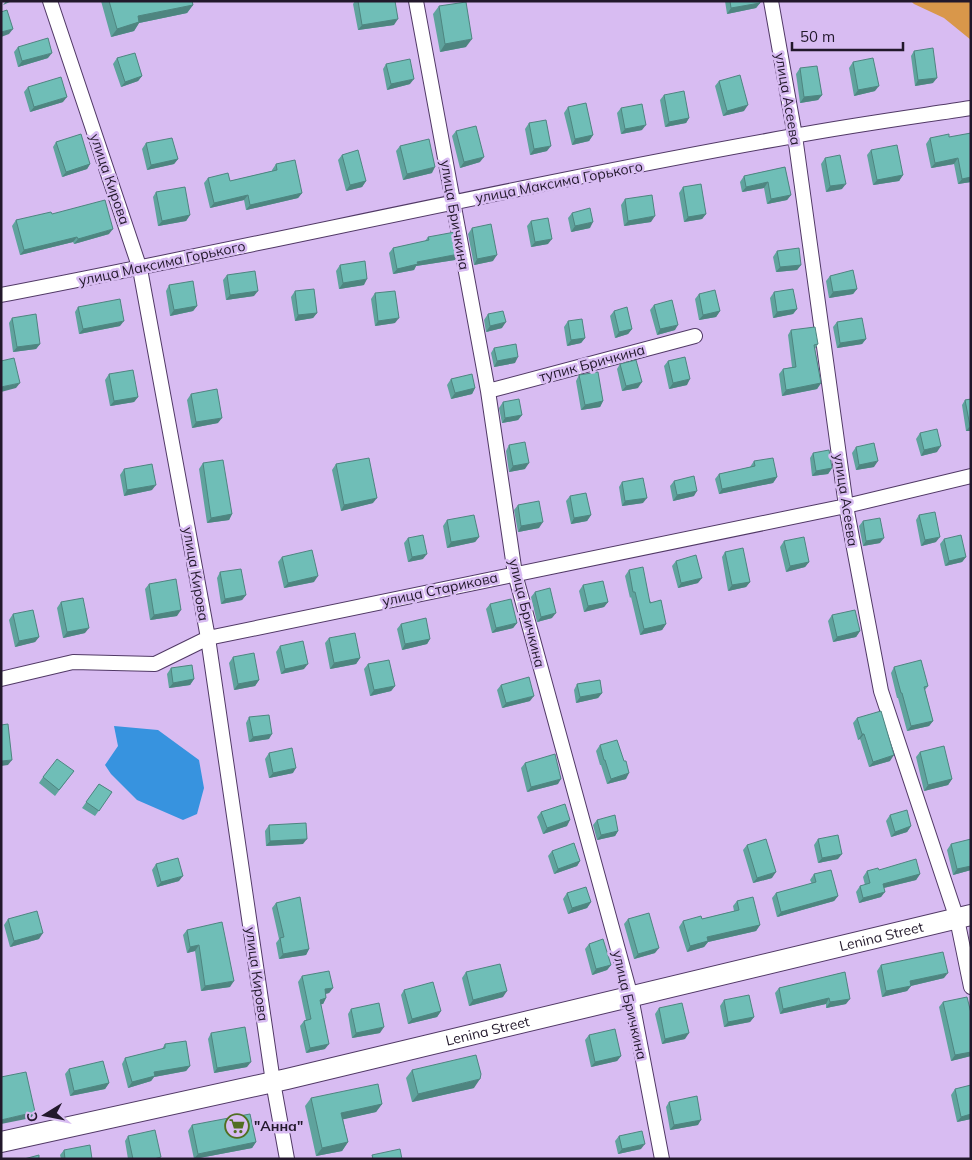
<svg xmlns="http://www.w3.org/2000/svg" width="972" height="1160" viewBox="0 0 972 1160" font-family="Mulish,sans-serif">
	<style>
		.green { fill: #d9974a }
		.water { fill: #3793df }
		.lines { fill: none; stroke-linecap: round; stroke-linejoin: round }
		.street-casing { stroke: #513966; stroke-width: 16 }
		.secondary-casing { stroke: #513966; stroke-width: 22 }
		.street { stroke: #fff; stroke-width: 14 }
		.secondary { stroke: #fff; stroke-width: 20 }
		.wall { fill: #5fa39d }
		.shaded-wall { fill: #4e8580 }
		.building { fill: #6fbeb7; stroke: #4e8580 }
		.labels { text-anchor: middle; stroke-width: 5; stroke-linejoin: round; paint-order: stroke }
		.street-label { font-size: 14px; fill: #22182b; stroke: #d8bcf2 }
		.poi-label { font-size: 14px; font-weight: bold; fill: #22182b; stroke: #d8bcf2; text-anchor: start }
	</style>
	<rect width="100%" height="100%" fill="#d8bcf2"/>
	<!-- green -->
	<path class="green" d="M 911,1 L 971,1 L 971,40 L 944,18 L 914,4 Z"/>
	<!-- water -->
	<path class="water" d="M 114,726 L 158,730 L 199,760 L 204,788 L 197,814 L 183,820 L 137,800 L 111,774 L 105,765 L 118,746 Z"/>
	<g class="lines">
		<!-- street casing -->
		<g class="street-casing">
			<path id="street" d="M 50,1 L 140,269 L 208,638 L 273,1082 L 287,1159
				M 416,1 L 488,391 L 515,574 L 631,997 L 662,1159
				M 771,1 L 795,136 L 846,506 L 881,691 L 957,919 L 971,987
				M 1,295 C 266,244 529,183 794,136 C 853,125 912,117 971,108
				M 488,391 L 695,336
				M 1,679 L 73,662 L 155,664 L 208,638 L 846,506 L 971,476"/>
		</g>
		<!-- secondary casing -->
		<g class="secondary-casing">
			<g id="secondary">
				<path id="s1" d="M 1,1142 L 287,1079 L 971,915"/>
			</g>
		</g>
		<!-- street -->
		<use href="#street" class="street"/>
		<!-- secondary -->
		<use href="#secondary" class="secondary"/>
	</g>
	<!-- wall -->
	<path class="wall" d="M 101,1 L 192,1 L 193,5 L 187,13 L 139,23 L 134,31 L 111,37 Z
		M 355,1 L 395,1 L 394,25 L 358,30 L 353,4 Z
		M 725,1 L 760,1 L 760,3 L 756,8 L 727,14 Z
		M 439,6 L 466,47 L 440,52 L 433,14 Z
		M 18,47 L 48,58 L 18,67 L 14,52 Z
		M 914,51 L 933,83 L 915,86 L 911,56 Z
		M 117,58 L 142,76 L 138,81 L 121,87 L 113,64 Z
		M 853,62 L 875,91 L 854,96 L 849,68 Z
		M 386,64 L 410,84 L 387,90 L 383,69 Z
		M 800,68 L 822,95 L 818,100 L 800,103 L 796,74 Z
		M 719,81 L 744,111 L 723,116 L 715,86 Z
		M 28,87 L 63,102 L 30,112 L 24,92 Z
		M 664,95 L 689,118 L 686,123 L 665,127 L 660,100 Z
		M 568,107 L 593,135 L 589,141 L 572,145 L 564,113 Z
		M 621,108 L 642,130 L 621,134 L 617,113 Z
		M 529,123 L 547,151 L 530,155 L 525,129 Z
		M 456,131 L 480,162 L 460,168 L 452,136 Z
		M 949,137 L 971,182 L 958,184 L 954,164 L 931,168 L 926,144 L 930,138 Z
		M 56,142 L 90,164 L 87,169 L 62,177 L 53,147 Z
		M 146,143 L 178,159 L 174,164 L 147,170 L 142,149 Z
		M 400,146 L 432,173 L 403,180 L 396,151 Z
		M 871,150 L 903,175 L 899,181 L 873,185 L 867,155 Z
		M 342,155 L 366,181 L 362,187 L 346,191 L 338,160 Z
		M 825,158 L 842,189 L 826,192 L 821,164 Z
		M 276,164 L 302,193 L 298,198 L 246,210 L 244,200 L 210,208 L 204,183 L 208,178 L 230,181 L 272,171 L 272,170 Z
		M 785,167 L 791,195 L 787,200 L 767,204 L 764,188 L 742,192 L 740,182 L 744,176 Z
		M 683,187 L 706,214 L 702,219 L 684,222 L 679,193 Z
		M 156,192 L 190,215 L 186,221 L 158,226 L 153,197 Z
		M 625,199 L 651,222 L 624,226 L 621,205 Z
		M 572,213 L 590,228 L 571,232 L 568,218 Z
		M 52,214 L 109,234 L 74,244 L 73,242 L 20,255 L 12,226 L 16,220 Z
		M 531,221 L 548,244 L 531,247 L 527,226 Z
		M 472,228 L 493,261 L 474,265 L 468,234 Z
		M 428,237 L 459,254 L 455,260 L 416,266 L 414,270 L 393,274 L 389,253 L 393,248 L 425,241 Z
		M 777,251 L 801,265 L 797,270 L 776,272 L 773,257 Z
		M 340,265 L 364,285 L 339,289 L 336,271 Z
		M 227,275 L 254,296 L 226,300 L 223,280 Z
		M 830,276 L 857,289 L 853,294 L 829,298 L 826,281 Z
		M 169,285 L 197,306 L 193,311 L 170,316 L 166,291 Z
		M 295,291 L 317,313 L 313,318 L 295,321 L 291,297 Z
		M 774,292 L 797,309 L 793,314 L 773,318 L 770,298 Z
		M 375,293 L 395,323 L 375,326 L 371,299 Z
		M 699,294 L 720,311 L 716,317 L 699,320 L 695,299 Z
		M 654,305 L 675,330 L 657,335 L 650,310 Z
		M 78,307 L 120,326 L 79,334 L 75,312 Z
		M 614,311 L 632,329 L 628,334 L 615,338 L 610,316 Z
		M 488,314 L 502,328 L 486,332 L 484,320 Z
		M 12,318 L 40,344 L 36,349 L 13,352 L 9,323 Z
		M 568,321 L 585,338 L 581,343 L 567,346 L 564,327 Z
		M 837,322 L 866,339 L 862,344 L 837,348 L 833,327 Z
		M 791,330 L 818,344 L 815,349 L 821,383 L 817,389 L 782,396 L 779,374 L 783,369 L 792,367 L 788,335 Z
		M 494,348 L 515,363 L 494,367 L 491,353 Z
		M 668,361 L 687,385 L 669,389 L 664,366 Z
		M 620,364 L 638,388 L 622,391 L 617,369 Z
		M 109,374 L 138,397 L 134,402 L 110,406 L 105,380 Z
		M 579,375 L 603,401 L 600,407 L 581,410 L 576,381 Z
		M 451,379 L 475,388 L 472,394 L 451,399 L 447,385 Z
		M 191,394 L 218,423 L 192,428 L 187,400 Z
		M 971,399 L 971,431 L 966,431 L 962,405 L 965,400 Z
		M 503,402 L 522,415 L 518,420 L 502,423 L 499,408 Z
		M 920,433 L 937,452 L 921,456 L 916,439 Z
		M 509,445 L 525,469 L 509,472 L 506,451 Z
		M 856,447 L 874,467 L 856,470 L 852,453 Z
		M 813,453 L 832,468 L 828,474 L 812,476 L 810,458 Z
		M 754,461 L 777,477 L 773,483 L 719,494 L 715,479 L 719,474 L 750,467 Z
		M 203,463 L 232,514 L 229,520 L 207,523 L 199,469 Z
		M 336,464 L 373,503 L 341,511 L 332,470 Z
		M 124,469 L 152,490 L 124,496 L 120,475 Z
		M 674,481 L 694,496 L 673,501 L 670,486 Z
		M 622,482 L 643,503 L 622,506 L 619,487 Z
		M 570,496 L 591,515 L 587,521 L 571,524 L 566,501 Z
		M 518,505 L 539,528 L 518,532 L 514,510 Z
		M 919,515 L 936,542 L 921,546 L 916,520 Z
		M 447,520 L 479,537 L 475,542 L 447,548 L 443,526 Z
		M 863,521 L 880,543 L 863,546 L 859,526 Z
		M 408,538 L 423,559 L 408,562 L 404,543 Z
		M 944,539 L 966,557 L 962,562 L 945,566 L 940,544 Z
		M 784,541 L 809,562 L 805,567 L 786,572 L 780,547 Z
		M 725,552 L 750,582 L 746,587 L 728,591 L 722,557 Z
		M 282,557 L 314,582 L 284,588 L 278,562 Z
		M 676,561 L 698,583 L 678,588 L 672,566 Z
		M 629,570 L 666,624 L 662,630 L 640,635 L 631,597 L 630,598 L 625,576 Z
		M 220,572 L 246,595 L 242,600 L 221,604 L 217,578 Z
		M 149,584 L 177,616 L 150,620 L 145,589 Z
		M 583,585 L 608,602 L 604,607 L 584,612 L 579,591 Z
		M 535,592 L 552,618 L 537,622 L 531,597 Z
		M 61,602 L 85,633 L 63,638 L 57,608 Z
		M 490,604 L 517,623 L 513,628 L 492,633 L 486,609 Z
		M 13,614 L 39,637 L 35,642 L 15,647 L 9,620 Z
		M 832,615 L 860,631 L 856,637 L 833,642 L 828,621 Z
		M 401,624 L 430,639 L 427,644 L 402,650 L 397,629 Z
		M 329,638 L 360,658 L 356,664 L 330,669 L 325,643 Z
		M 280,646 L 304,669 L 281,674 L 276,652 Z
		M 233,657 L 259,680 L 255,686 L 234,690 L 229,663 Z
		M 368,664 L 395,686 L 391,691 L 370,696 L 364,669 Z
		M 894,667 L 928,686 L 925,690 L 933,721 L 929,726 L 907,731 L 898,698 L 897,698 L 891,673 Z
		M 171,668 L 194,679 L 190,685 L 169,688 L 167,674 Z
		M 577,684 L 602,693 L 598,698 L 576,703 L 574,690 Z
		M 501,685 L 530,701 L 502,708 L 497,690 Z
		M 249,717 L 269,739 L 249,742 L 246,723 Z
		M 857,718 L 890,761 L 869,767 L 860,739 L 858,740 L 853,723 Z
		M 600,745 L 626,779 L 607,784 L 601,765 L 600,765 L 596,751 Z
		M 920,752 L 952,779 L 948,785 L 924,791 L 916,757 Z
		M 269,753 L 293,773 L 269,778 L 265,759 Z
		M 525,763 L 558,784 L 527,792 L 521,768 Z
		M 74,771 L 55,796 L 39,783 L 43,777 Z
		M 99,784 L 112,792 L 95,816 L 82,808 Z
		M 541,812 L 567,826 L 543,834 L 537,817 Z
		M 890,815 L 911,826 L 907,832 L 891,837 L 886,821 Z
		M 597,820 L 618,831 L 615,836 L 597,840 L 593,825 Z
		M 269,825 L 303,844 L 266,846 L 265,831 Z
		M 818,839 L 838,859 L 818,863 L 814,845 Z
		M 951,844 L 971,870 L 953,875 L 947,850 Z
		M 747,845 L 772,878 L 753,883 L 743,850 Z
		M 552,851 L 580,861 L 577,866 L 554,874 L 548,856 Z
		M 156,864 L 179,881 L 157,887 L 152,870 Z
		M 879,870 L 920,874 L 916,880 L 884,888 L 881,897 L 859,903 L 856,892 L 860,886 L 865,885 L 863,877 L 867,871 Z
		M 814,874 L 838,896 L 834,901 L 777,917 L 772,898 L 776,893 L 812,884 L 810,880 Z
		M 567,893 L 591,902 L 587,908 L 568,914 L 563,899 Z
		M 737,901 L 760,925 L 756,931 L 708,942 L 704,947 L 687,952 L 679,927 L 683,921 L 702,919 L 734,911 L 733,906 Z
		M 276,903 L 309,949 L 306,955 L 279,959 L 276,943 L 279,939 L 272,908 Z
		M 8,919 L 39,939 L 10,947 L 4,925 Z
		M 628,919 L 655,953 L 634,959 L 624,924 Z
		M 187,930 L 230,987 L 201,991 L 195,951 L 187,953 L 183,935 Z
		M 589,944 L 611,965 L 607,970 L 592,975 L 585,949 Z
		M 881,965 L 944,978 L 911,986 L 907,991 L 882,997 L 877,971 Z
		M 466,972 L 503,997 L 469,1006 L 462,978 Z
		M 845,972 L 846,1004 L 826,1008 L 826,1004 L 780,1014 L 775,993 L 779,988 Z
		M 302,976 L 333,988 L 329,993 L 325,994 L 326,998 L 323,1004 L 321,1004 L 325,1049 L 306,1053 L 300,1026 L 304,1021 L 306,1020 L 298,982 Z
		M 404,990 L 441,1011 L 437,1017 L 408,1024 L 401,995 Z
		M 724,1000 L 754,1017 L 750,1022 L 724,1027 L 720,1006 Z
		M 943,1002 L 971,1056 L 951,1061 L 939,1007 Z
		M 659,1008 L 685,1039 L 662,1044 L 655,1014 Z
		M 351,1009 L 380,1033 L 352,1038 L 348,1014 Z
		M 211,1033 L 247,1067 L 214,1073 L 208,1039 Z
		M 589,1035 L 621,1056 L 617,1061 L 591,1067 L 585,1040 Z
		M 165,1044 L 190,1066 L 186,1071 L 154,1077 L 151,1081 L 128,1088 L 122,1064 L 125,1058 L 162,1049 Z
		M 69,1069 L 109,1083 L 105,1089 L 70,1096 L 65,1074 Z
		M 412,1070 L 474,1088 L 412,1102 L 406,1078 Z
		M 955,1089 L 971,1119 L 957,1122 L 951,1095 Z
		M 311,1098 L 382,1104 L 376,1112 L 343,1119 L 348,1142 L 342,1151 L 316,1156 L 305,1106 Z
		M 669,1102 L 698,1125 L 670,1130 L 666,1107 Z
		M 192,1125 L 256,1142 L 252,1148 L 194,1159 L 188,1131 Z
		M 128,1136 L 160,1159 L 128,1159 L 125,1141 Z
		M 619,1136 L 641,1149 L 618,1154 L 615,1141 Z
		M 64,1150 L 92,1159 L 61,1159 L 60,1155 Z"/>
	<!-- shaded-wall -->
	<path class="shaded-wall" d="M 6,1 L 12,1 L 3,5 Z
		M 760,3 L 756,8 L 727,14 L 731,8 Z
		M 193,5 L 187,13 L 139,23 L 134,31 L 111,37 L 117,29 L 138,16 Z
		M 398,19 L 394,25 L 358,30 L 362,25 Z
		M 13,29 L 9,34 L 1,37 L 1,32 Z
		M 472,39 L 466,47 L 440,52 L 445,44 Z
		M 52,53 L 48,58 L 18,67 L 22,61 Z
		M 142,76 L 138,81 L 121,87 L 125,82 Z
		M 937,78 L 933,83 L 915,86 L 918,80 Z
		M 414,79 L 410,84 L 387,90 L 391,84 Z
		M 879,86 L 875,91 L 854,96 L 858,90 Z
		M 822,95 L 818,100 L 800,103 L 804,97 Z
		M 67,97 L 63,102 L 30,112 L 34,107 Z
		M 748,105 L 744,111 L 723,116 L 727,111 Z
		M 689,118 L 686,123 L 665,127 L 669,122 Z
		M 646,125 L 642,130 L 621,134 L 625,129 Z
		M 593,135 L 589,141 L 572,145 L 575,139 Z
		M 551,146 L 547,151 L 530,155 L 534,149 Z
		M 484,157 L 480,162 L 460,168 L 464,162 Z
		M 958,158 L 954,164 L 931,168 L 935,163 Z
		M 178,159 L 174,164 L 147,170 L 151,165 Z
		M 90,164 L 87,169 L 62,177 L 66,172 Z
		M 435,167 L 432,173 L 403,180 L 407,174 Z
		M 903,175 L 899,181 L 873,185 L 877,180 Z
		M 971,177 L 971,182 L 958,184 L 962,179 Z
		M 366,181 L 362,187 L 346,191 L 350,185 Z
		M 768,182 L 764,188 L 742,192 L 746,187 Z
		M 846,184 L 842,189 L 826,192 L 830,186 Z
		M 302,193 L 298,198 L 246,210 L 250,205 Z
		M 248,195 L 244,200 L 210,208 L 214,203 Z
		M 791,195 L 787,200 L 767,204 L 771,199 Z
		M 706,214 L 702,219 L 684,222 L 688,217 Z
		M 190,215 L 186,221 L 158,226 L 162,221 Z
		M 655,216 L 651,222 L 624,226 L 628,221 Z
		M 593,222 L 590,228 L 571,232 L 575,226 Z
		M 113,229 L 109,234 L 74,244 L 78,239 Z
		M 77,237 L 73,242 L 20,255 L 24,250 Z
		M 552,239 L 548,244 L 531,247 L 535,242 Z
		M 459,254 L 455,260 L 416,266 L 414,270 L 393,274 L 397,269 L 417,262 Z
		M 497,255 L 493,261 L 474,265 L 477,259 Z
		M 801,265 L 797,270 L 776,272 L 780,267 Z
		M 367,279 L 364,285 L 339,289 L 343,283 Z
		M 857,289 L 853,294 L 829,298 L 833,292 Z
		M 258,291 L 254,296 L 226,300 L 230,295 Z
		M 197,306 L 193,311 L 170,316 L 174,310 Z
		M 797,309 L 793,314 L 773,318 L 777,312 Z
		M 720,311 L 716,317 L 699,320 L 703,315 Z
		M 317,313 L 313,318 L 295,321 L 298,315 Z
		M 399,318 L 395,323 L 375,326 L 378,321 Z
		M 124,321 L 120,326 L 79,334 L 83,329 Z
		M 506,322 L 502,328 L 486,332 L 490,326 Z
		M 678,325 L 675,330 L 657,335 L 660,329 Z
		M 632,329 L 628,334 L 615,338 L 619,332 Z
		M 585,338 L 581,343 L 567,346 L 571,340 Z
		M 866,339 L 862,344 L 837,348 L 840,343 Z
		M 40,344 L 36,349 L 13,352 L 17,347 Z
		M 518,357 L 515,363 L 494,367 L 497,361 Z
		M 690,379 L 687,385 L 669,389 L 673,383 Z
		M 642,382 L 638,388 L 622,391 L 626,386 Z
		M 20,383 L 16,388 L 1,392 L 1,387 Z
		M 821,383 L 817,389 L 782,396 L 786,390 Z
		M 475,388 L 472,394 L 451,399 L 455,393 Z
		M 138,397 L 134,402 L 110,406 L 114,401 Z
		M 603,401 L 600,407 L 581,410 L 585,405 Z
		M 522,415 L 518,420 L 502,423 L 505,418 Z
		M 222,418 L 218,423 L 192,428 L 196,422 Z
		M 970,426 L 971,426 L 971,431 L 966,431 Z
		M 941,446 L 937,452 L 921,456 L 924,450 Z
		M 878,461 L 874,467 L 856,470 L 859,465 Z
		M 529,463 L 525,469 L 509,472 L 513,466 Z
		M 832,468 L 828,474 L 812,476 L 816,471 Z
		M 777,477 L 773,483 L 719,494 L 722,489 Z
		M 156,485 L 152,490 L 124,496 L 127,490 Z
		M 697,491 L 694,496 L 673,501 L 677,495 Z
		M 377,498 L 373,503 L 341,511 L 344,505 Z
		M 647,498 L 643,503 L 622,506 L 625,501 Z
		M 232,514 L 229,520 L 207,523 L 211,518 Z
		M 591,515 L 587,521 L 571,524 L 574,518 Z
		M 543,522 L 539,528 L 518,532 L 521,526 Z
		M 479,537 L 475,542 L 447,548 L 451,542 Z
		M 940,537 L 936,542 L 921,546 L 925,540 Z
		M 884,538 L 880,543 L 863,546 L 866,541 Z
		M 427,554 L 423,559 L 408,562 L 412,557 Z
		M 966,557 L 962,562 L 945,566 L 949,561 Z
		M 809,562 L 805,567 L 786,572 L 790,566 Z
		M 318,576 L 314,582 L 284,588 L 288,583 Z
		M 702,578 L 698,583 L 678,588 L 681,583 Z
		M 750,582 L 746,587 L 728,591 L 732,585 Z
		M 246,595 L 242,600 L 221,604 L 225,599 Z
		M 608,602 L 604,607 L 584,612 L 588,606 Z
		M 181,610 L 177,616 L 150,620 L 154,615 Z
		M 556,613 L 552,618 L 537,622 L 541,617 Z
		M 517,623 L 513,628 L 492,633 L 496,628 Z
		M 666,624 L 662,630 L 640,635 L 644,629 Z
		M 89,628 L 85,633 L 63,638 L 67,632 Z
		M 860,631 L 856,637 L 833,642 L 837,637 Z
		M 39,637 L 35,642 L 15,647 L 19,641 Z
		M 430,639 L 427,644 L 402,650 L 405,644 Z
		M 360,658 L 356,664 L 330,669 L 334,663 Z
		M 308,664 L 304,669 L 281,674 L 285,669 Z
		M 194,679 L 190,685 L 169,688 L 173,683 Z
		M 259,680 L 255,686 L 234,690 L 238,684 Z
		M 395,686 L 391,691 L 370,696 L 374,690 Z
		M 602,693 L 598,698 L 576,703 L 580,697 Z
		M 534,696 L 530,701 L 502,708 L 506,703 Z
		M 933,721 L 929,726 L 907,731 L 911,726 Z
		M 272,734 L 269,739 L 249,742 L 253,737 Z
		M 862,734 L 864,734 L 860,739 L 858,740 Z
		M 894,755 L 890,761 L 869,767 L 873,762 Z
		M 12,760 L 8,765 L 1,766 L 1,761 Z
		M 296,768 L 293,773 L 269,778 L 273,773 Z
		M 629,773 L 626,779 L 607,784 L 611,779 Z
		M 561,779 L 558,784 L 527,792 L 531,787 Z
		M 952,779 L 948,785 L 924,791 L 928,785 Z
		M 570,820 L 567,826 L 543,834 L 547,828 Z
		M 911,826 L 907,832 L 891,837 L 895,832 Z
		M 618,831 L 615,836 L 597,840 L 601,835 Z
		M 307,839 L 303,844 L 266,846 L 270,841 Z
		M 842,854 L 838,859 L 818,863 L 822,858 Z
		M 580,861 L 577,866 L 554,874 L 558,869 Z
		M 971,866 L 971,870 L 953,875 L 957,869 Z
		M 776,872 L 772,878 L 753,883 L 757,878 Z
		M 920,874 L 916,880 L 879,889 L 883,884 Z
		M 183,876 L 179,881 L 157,887 L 161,882 Z
		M 885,892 L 881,897 L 859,903 L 863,898 Z
		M 838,896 L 834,901 L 777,917 L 781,912 Z
		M 591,902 L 587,908 L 568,914 L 572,908 Z
		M 760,925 L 756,931 L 708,942 L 704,947 L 687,952 L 690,946 L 707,937 Z
		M 43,933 L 39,939 L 10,947 L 14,941 Z
		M 199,945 L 195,951 L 187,953 L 190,947 Z
		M 659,948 L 655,953 L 634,959 L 638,954 Z
		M 309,949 L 306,955 L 279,959 L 283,954 Z
		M 611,965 L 607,970 L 592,975 L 596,969 Z
		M 948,973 L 944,978 L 906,987 L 910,981 Z
		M 234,981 L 230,987 L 201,991 L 205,986 Z
		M 911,986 L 907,991 L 882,997 L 886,991 Z
		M 333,988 L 329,993 L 321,995 L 325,989 Z
		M 507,991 L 503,997 L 469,1006 L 473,1000 Z
		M 326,998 L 323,1004 L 316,1005 L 320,1000 Z
		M 829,998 L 826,1004 L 780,1014 L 783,1009 Z
		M 850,999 L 846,1004 L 826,1008 L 830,1002 Z
		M 441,1011 L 437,1017 L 408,1024 L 412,1019 Z
		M 754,1017 L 750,1022 L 724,1027 L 728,1022 Z
		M 384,1027 L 380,1033 L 352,1038 L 356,1033 Z
		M 689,1033 L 685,1039 L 662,1044 L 665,1039 Z
		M 329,1044 L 325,1049 L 306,1053 L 310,1048 Z
		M 971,1052 L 971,1056 L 951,1061 L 955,1055 Z
		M 621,1056 L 617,1061 L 591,1067 L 595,1062 Z
		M 251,1062 L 247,1067 L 214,1073 L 217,1068 Z
		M 190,1066 L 186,1071 L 154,1077 L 151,1081 L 128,1088 L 132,1082 L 154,1072 Z
		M 480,1079 L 474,1088 L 412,1102 L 418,1094 Z
		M 109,1083 L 105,1089 L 70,1096 L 74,1091 Z
		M 382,1104 L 376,1112 L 336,1121 L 341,1113 Z
		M 35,1112 L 31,1118 L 1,1124 L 1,1120 Z
		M 971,1114 L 971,1119 L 957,1122 L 961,1117 Z
		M 701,1120 L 698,1125 L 670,1130 L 674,1125 Z
		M 256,1142 L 252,1148 L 194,1159 L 198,1154 Z
		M 348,1142 L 342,1151 L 316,1156 L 322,1148 Z
		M 645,1144 L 641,1149 L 618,1154 L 622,1149 Z"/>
	<!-- building -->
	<path class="building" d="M 109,1 L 192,1 L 193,5 L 138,16 L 139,22 L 117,29 Z
		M 358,1 L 395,1 L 398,19 L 362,25 Z
		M 730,1 L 760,1 L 760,3 L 731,8 Z
		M 466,2 L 472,39 L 445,44 L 439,6 Z
		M 7,10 L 13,29 L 1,32 L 1,12 Z
		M 48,38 L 52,53 L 22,61 L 18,47 Z
		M 933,48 L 937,78 L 918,80 L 914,51 Z
		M 135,53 L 142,76 L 125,82 L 117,58 Z
		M 873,58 L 879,86 L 858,90 L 853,62 Z
		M 410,59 L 414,79 L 391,84 L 386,64 Z
		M 817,66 L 822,95 L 804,97 L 800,68 Z
		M 740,75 L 748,105 L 727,111 L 719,81 Z
		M 61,77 L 67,97 L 34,107 L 28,87 Z
		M 684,91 L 689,118 L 669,122 L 664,95 Z
		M 586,103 L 593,135 L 575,139 L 568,107 Z
		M 642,104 L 646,125 L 625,129 L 621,108 Z
		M 546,120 L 551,146 L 534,149 L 529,123 Z
		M 476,126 L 484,157 L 464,162 L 456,131 Z
		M 971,133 L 971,177 L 962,179 L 958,158 L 935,163 L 930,138 L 949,134 L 949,137 Z
		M 81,134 L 90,164 L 66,172 L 56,142 Z
		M 172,138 L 178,159 L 151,165 L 146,143 Z
		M 429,139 L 435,167 L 407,174 L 400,146 Z
		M 897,145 L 903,175 L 877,180 L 871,150 Z
		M 358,150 L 366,181 L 350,185 L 342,155 Z
		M 840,155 L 846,184 L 830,186 L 825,158 Z
		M 295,160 L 302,193 L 250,205 L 248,195 L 214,203 L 208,178 L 228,173 L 230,181 L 277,170 L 276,164 Z
		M 785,167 L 791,195 L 771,199 L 768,182 L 746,187 L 744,176 Z
		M 701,184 L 706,214 L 688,217 L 683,187 Z
		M 185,187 L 190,215 L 162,221 L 156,192 Z
		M 652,195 L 655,216 L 628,221 L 625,199 Z
		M 105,200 L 113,229 L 78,239 L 77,237 L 24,250 L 16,220 L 51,212 L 52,214 Z
		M 590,208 L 593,222 L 575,226 L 572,213 Z
		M 548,218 L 552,239 L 535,242 L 531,221 Z
		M 491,224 L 497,255 L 477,259 L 472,228 Z
		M 455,232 L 459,254 L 417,262 L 418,264 L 397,269 L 393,248 L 429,240 L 428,237 Z
		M 799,248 L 801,265 L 780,267 L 777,251 Z
		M 365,261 L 367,279 L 343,283 L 340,265 Z
		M 853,270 L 857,289 L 833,292 L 830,276 Z
		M 255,271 L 258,291 L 230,295 L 227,275 Z
		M 193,281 L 197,306 L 174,310 L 169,285 Z
		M 314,289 L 317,313 L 298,315 L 295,291 Z
		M 793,289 L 797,309 L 777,312 L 774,292 Z
		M 715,290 L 720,311 L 703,315 L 699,294 Z
		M 395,291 L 399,318 L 378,321 L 375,293 Z
		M 120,299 L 124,321 L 83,329 L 78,307 Z
		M 672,300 L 678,325 L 660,329 L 654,305 Z
		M 627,307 L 632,329 L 619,332 L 614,311 Z
		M 503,311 L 506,322 L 490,326 L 488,314 Z
		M 36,314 L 40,344 L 17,347 L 12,318 Z
		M 862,318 L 866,339 L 840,343 L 837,322 Z
		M 582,319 L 585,338 L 571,340 L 568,321 Z
		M 815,327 L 818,344 L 814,345 L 821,383 L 786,390 L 783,369 L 796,367 L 791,330 Z
		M 516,344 L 518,357 L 497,361 L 494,348 Z
		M 685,357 L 690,379 L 673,383 L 668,361 Z
		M 14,358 L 20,383 L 1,387 L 1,361 Z
		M 636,360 L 642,382 L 626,386 L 620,364 Z
		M 133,370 L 138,397 L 114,401 L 109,374 Z
		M 598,372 L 603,401 L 585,405 L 579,375 Z
		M 472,374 L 475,388 L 455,393 L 451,379 Z
		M 217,389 L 222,418 L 196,422 L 191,394 Z
		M 519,399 L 522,415 L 505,418 L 503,402 Z
		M 971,399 L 971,426 L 970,426 L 965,400 Z
		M 937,429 L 941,446 L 924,450 L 920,433 Z
		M 525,442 L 529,463 L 513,466 L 509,445 Z
		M 874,443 L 878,461 L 859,465 L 856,447 Z
		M 829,450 L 832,468 L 816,471 L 813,453 Z
		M 369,458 L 377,498 L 344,505 L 336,464 Z
		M 773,458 L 777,477 L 722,489 L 719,474 L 755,466 L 754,461 Z
		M 223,460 L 232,514 L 211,518 L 203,463 Z
		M 152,464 L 156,485 L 127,490 L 124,469 Z
		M 694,476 L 697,491 L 677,495 L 674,481 Z
		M 643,478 L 647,498 L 625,501 L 622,482 Z
		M 586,493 L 591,515 L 574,518 L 570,496 Z
		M 539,501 L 543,522 L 521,526 L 518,505 Z
		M 935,512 L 940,537 L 925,540 L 919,515 Z
		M 474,515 L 479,537 L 451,542 L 447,520 Z
		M 880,518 L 884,538 L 866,541 L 863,521 Z
		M 423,535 L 427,554 L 412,557 L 408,538 Z
		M 961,535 L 966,557 L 949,561 L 944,539 Z
		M 804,537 L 809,562 L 790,566 L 784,541 Z
		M 743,548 L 750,582 L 732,585 L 725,552 Z
		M 312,550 L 318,576 L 288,583 L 282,557 Z
		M 696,555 L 702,578 L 681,583 L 676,561 Z
		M 643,567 L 650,603 L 661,600 L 666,624 L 644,629 L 635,592 L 633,592 L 629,570 Z
		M 241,569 L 246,595 L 225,599 L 220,572 Z
		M 176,579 L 181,610 L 154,615 L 149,584 Z
		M 603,581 L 608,602 L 588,606 L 583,585 Z
		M 550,588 L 556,613 L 541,617 L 535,592 Z
		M 83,598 L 89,628 L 67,632 L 61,602 Z
		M 511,599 L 517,623 L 496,628 L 490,604 Z
		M 33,610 L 39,637 L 19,641 L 13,614 Z
		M 855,610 L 860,631 L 837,637 L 832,615 Z
		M 426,618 L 430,639 L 405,644 L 401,624 Z
		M 355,633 L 360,658 L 334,663 L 329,638 Z
		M 303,641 L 308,664 L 285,669 L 280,646 Z
		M 254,653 L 259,680 L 238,684 L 233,657 Z
		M 389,660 L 395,686 L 374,690 L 368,664 Z
		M 921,660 L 928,686 L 924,687 L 933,721 L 911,726 L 902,693 L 901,693 L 894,667 Z
		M 192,665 L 194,679 L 173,683 L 171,668 Z
		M 529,677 L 534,696 L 506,703 L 501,685 Z
		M 600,680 L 602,693 L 580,697 L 577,684 Z
		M 881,711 L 894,755 L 873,762 L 864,734 L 862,734 L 857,718 Z
		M 269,715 L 272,734 L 253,737 L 249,717 Z
		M 8,724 L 12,760 L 1,761 L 1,725 Z
		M 617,740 L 624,761 L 626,761 L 629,773 L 611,779 L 605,760 L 604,760 L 600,745 Z
		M 944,746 L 952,779 L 928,785 L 920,752 Z
		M 292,748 L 296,768 L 273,773 L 269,753 Z
		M 555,754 L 561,779 L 531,787 L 525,763 Z
		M 57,759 L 74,771 L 59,790 L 43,777 Z
		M 99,784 L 112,792 L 99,811 L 86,802 Z
		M 565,804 L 570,820 L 547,828 L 541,812 Z
		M 907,810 L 911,826 L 895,832 L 890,815 Z
		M 615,815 L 618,831 L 601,835 L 597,820 Z
		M 306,823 L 307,839 L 270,841 L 269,825 Z
		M 838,835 L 842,854 L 822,858 L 818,839 Z
		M 766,839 L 776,872 L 757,878 L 747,845 Z
		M 971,839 L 971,866 L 957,869 L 951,844 Z
		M 574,843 L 580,861 L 558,869 L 552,851 Z
		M 178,858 L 183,876 L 161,882 L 156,864 Z
		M 916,859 L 920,874 L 883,884 L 885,892 L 863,898 L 860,886 L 870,883 L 867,871 L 878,868 L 879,870 Z
		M 831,870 L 838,896 L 781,912 L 776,893 L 816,882 L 814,874 Z
		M 586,887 L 591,902 L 572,908 L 567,893 Z
		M 300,897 L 309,949 L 283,954 L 280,938 L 284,937 L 276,903 Z
		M 753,897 L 760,925 L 707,937 L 708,941 L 690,946 L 683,921 L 701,916 L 702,919 L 739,910 L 737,901 Z
		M 37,911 L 43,933 L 14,941 L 8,919 Z
		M 649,913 L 659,948 L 638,954 L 628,919 Z
		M 222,922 L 234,981 L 205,986 L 199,945 L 190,947 L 187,930 Z
		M 603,939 L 611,965 L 596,969 L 589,944 Z
		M 943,952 L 948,973 L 910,981 L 911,986 L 886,991 L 881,965 Z
		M 500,964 L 507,991 L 473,1000 L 466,972 Z
		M 329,971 L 333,988 L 325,989 L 326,998 L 320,1000 L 329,1044 L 310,1048 L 304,1021 L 311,1019 L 302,976 Z
		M 845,972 L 850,999 L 830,1002 L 829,998 L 783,1009 L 779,988 Z
		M 433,982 L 441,1011 L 412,1019 L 404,990 Z
		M 749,995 L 754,1017 L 728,1022 L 724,1000 Z
		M 967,997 L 971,1013 L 971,1052 L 955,1055 L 943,1002 Z
		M 379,1003 L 384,1027 L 356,1033 L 351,1009 Z
		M 682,1003 L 689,1033 L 665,1039 L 659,1008 Z
		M 245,1027 L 251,1062 L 217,1068 L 211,1033 Z
		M 615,1029 L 621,1056 L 595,1062 L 589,1035 Z
		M 186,1041 L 190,1066 L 154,1072 L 155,1076 L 132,1082 L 125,1058 L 165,1048 L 165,1044 Z
		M 476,1055 L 481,1074 L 480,1079 L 418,1094 L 412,1070 Z
		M 103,1061 L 109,1083 L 74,1091 L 69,1069 Z
		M 26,1072 L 35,1112 L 1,1120 L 1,1077 Z
		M 378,1084 L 382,1104 L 341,1113 L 348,1142 L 322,1148 L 311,1098 Z
		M 971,1085 L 971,1114 L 961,1117 L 955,1089 Z
		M 697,1096 L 701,1120 L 674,1125 L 669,1102 Z
		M 250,1114 L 256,1142 L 198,1154 L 192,1125 Z
		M 155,1130 L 161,1157 L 154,1159 L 133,1159 L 128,1136 Z
		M 642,1131 L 645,1144 L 622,1149 L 619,1136 Z
		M 90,1145 L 92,1159 L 65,1159 L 64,1150 Z
		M 400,1149 L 402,1159 L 373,1159 L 372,1155 Z
		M 39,1155 L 39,1159 L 24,1159 Z"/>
	<!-- icons -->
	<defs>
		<g id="supermarket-ring" transform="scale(1.25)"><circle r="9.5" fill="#d8bcf2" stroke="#516e22" stroke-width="1.5"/><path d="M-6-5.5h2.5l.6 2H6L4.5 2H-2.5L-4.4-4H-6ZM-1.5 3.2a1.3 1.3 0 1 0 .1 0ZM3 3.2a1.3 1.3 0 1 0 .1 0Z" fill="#516e22"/></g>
	</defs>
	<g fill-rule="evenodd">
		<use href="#supermarket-ring" x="237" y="1126"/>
	</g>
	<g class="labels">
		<!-- street labels -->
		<g class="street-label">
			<text transform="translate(788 99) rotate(80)" y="5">улица Асеева</text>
			<text transform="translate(110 179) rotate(71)" y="5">улица Кирова</text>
			<text transform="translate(559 182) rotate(-11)" y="5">улица Максима Горького</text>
			<text transform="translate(455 215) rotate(80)" y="5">улица Бричкина</text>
			<text transform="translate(162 263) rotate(-12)" y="5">улица Максима Горького</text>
			<text transform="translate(592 363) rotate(-15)" y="5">тупик Бричкина</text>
			<text transform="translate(846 500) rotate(81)" y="5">улица Асеева</text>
			<text transform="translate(196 574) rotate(80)" y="5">улица Кирова</text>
			<text transform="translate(440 589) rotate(-12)" y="5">улица Старикова</text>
			<text transform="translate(527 613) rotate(76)" y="5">улица Бричкина</text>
			<text dy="5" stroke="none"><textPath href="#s1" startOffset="904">Lenina Street</textPath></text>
			<text transform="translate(257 974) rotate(82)" y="5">улица Кирова</text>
			<text transform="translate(630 1005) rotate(77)" y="5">улица Бричкина</text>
			<text dy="5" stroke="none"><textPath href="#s1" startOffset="499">Lenina Street</textPath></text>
		</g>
		<!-- poi labels -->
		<g class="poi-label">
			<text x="254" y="1131">"Анна"</text>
		</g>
	</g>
	<!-- border -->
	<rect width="972" height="1160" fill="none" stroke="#22182b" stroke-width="5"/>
	<!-- north arrow -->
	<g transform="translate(45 1115) rotate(260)" stroke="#d8bcf2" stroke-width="4" paint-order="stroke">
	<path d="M0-4L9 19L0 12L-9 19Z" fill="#22182b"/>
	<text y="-8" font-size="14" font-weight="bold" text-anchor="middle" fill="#22182b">С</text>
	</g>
	<!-- scale -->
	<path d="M792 42v8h111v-8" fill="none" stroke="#22182b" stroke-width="2.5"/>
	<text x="800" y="42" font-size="15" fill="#22182b" stroke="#d8bcf2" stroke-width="4" paint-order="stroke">50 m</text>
</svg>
